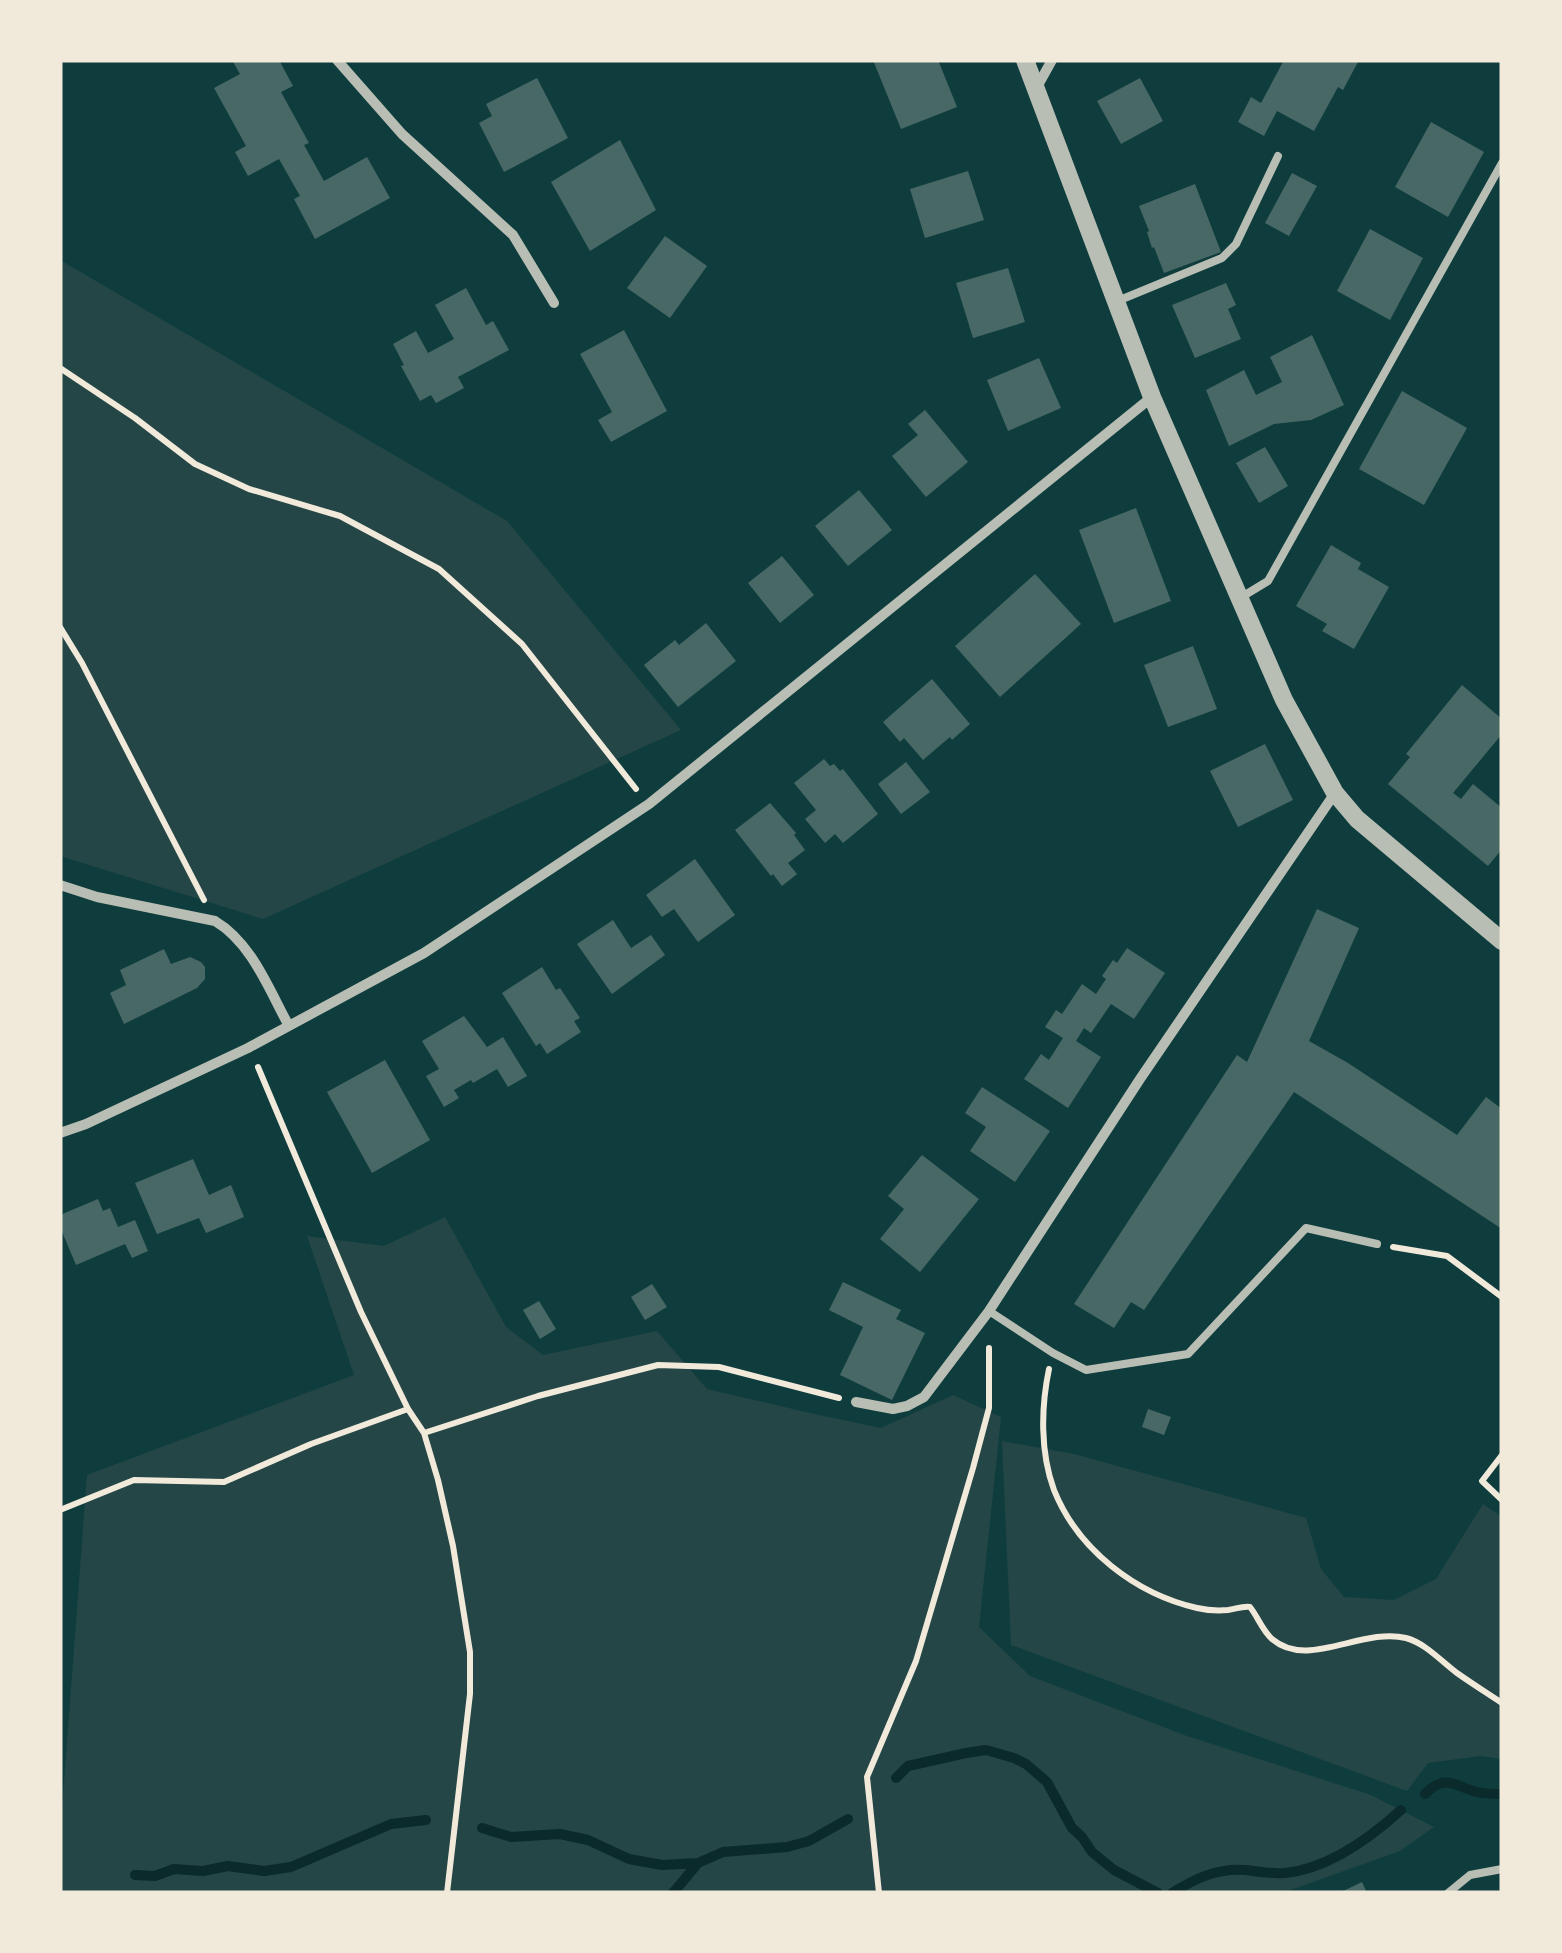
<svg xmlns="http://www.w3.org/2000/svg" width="1562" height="1953" viewBox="0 0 1562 1953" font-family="'Times New Roman',serif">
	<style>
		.green { fill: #244646 }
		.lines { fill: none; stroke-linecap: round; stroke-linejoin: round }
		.stream { stroke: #0a2a2b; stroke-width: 10 }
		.building { fill: #486865 }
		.path { stroke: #f1e9da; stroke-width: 6 }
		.service { stroke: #b8beb3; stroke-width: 8 }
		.minor { stroke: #b8beb3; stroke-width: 10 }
		.tertiary { stroke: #b8beb3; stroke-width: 18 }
	</style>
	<rect width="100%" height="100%" fill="#0f3d3e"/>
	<!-- green -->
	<path class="green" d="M 60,260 L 507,521 L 681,730 L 263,919 L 60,856 Z
		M 445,1217 L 506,1327 L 543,1355 L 657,1331 L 707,1389 L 810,1413 L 881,1428 L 953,1395 L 1001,1417 L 979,1627 L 1030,1676 L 1187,1736 L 1371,1795 L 1434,1827 L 1400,1851 L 1282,1893 L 60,1893 L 60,1836 L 87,1475 L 354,1375 L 307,1236 L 384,1246 Z
		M 1002,1441 L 1074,1454 L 1306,1518 L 1321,1569 L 1344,1597 L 1394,1600 L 1436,1579 L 1483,1504 L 1502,1517 L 1502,1759 L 1481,1756 L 1428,1763 L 1407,1791 L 1011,1645 Z"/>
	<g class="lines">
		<!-- stream -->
		<path class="stream" d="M 896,1778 L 908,1766 L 966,1753 L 986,1750 L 1014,1758 L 1026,1764 L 1047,1782 L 1072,1828 L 1082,1837 L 1092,1852 L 1114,1870 L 1158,1893
			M 1425,1794 C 1446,1773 1454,1786 1477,1792 C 1485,1794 1494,1794 1502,1794
			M 482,1828 L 511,1837 L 560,1834 L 588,1840 L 629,1859 L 662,1865 L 698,1863 L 723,1852 L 787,1847 L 809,1841 L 848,1819
			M 135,1875 L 155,1876 L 174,1869 L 203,1871 L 228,1866 L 264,1871 L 291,1867 L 391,1824 L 426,1820
			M 673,1893 L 698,1863
			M 1172,1893 C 1196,1878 1217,1868 1246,1870 C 1259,1872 1272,1874 1285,1873 C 1328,1869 1370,1838 1401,1810"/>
	</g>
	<!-- building -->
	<path class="building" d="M 232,60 L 279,60 L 293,86 L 281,92 L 309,143 L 304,145 L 324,181 L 367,157 L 390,198 L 315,239 L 294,199 L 300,196 L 279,159 L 248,176 L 235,152 L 246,146 L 214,88 L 240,74 Z
		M 873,60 L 938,60 L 957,107 L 901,129 Z
		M 1284,60 L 1359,60 L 1343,90 L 1338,87 L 1314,131 L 1277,111 L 1264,136 L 1238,122 L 1251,97 L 1261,103 Z
		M 537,78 L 568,138 L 504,172 L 479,123 L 492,116 L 486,104 Z
		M 1140,78 L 1163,121 L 1121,144 L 1097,101 Z
		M 1431,122 L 1484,152 L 1448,217 L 1395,187 Z
		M 620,140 L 656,210 L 590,251 L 551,182 Z
		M 968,171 L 984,220 L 925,238 L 910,189 Z
		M 1292,173 L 1317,186 L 1289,236 L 1265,223 Z
		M 1195,184 L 1221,252 L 1164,273 L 1154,247 L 1152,248 L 1147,232 L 1149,231 L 1139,206 Z
		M 1370,229 L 1423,258 L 1390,320 L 1337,291 Z
		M 665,236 L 707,266 L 670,318 L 627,288 Z
		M 1008,268 L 1025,322 L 973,338 L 956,283 Z
		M 1226,283 L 1236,305 L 1228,309 L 1241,339 L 1195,358 L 1172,305 Z
		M 466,288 L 486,325 L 493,321 L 509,350 L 458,377 L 464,388 L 436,403 L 431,395 L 420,401 L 401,366 L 404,365 L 393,344 L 416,331 L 428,353 L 454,339 L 435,305 Z
		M 624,330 L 667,411 L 611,442 L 598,420 L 612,412 L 580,354 Z
		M 1312,335 L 1344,405 L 1311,420 L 1274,424 L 1229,446 L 1206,390 L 1244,370 L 1256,395 L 1282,382 L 1270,357 Z
		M 1039,358 L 1061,408 L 1008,431 L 987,380 Z
		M 1402,391 L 1467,428 L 1424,505 L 1359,469 Z
		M 925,410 L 968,462 L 926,497 L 892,456 L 918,435 L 908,424 Z
		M 1265,447 L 1288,486 L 1259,503 L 1236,463 Z
		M 859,490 L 892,530 L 848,566 L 815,526 Z
		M 1136,508 L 1171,601 L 1114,623 L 1079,530 Z
		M 1331,545 L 1361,563 L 1358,569 L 1389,587 L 1354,649 L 1322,631 L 1327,624 L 1296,606 Z
		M 782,556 L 814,595 L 780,623 L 748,583 Z
		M 1035,574 L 1081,624 L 1000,697 L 955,646 Z
		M 706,623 L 736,661 L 678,707 L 644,665 L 675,640 L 679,645 Z
		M 1193,646 L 1217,709 L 1168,727 L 1144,665 Z
		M 932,679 L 970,724 L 952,740 L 950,737 L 923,760 L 904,738 L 900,742 L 883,722 Z
		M 1462,685 L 1502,719 L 1502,734 L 1453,793 L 1461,799 L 1473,784 L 1502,808 L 1502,849 L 1488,866 L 1388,784 L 1410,757 L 1406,754 Z
		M 1265,744 L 1293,800 L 1238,827 L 1210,771 Z
		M 824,759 L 830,766 L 834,764 L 840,771 L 843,769 L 878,814 L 843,843 L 835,834 L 825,843 L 805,819 L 816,810 L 794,783 Z
		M 906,762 L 930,792 L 901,814 L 878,784 Z
		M 770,803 L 796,833 L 794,835 L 805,850 L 788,863 L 797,874 L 782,886 L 773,874 L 771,876 L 735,830 Z
		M 695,859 L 735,915 L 698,942 L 674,909 L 662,917 L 646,895 Z
		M 1317,909 L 1359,928 L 1309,1041 L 1348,1063 L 1457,1135 L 1486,1097 L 1502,1109 L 1502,1229 L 1294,1092 L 1144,1310 L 1131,1302 L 1114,1328 L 1074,1304 L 1237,1055 L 1247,1062 Z
		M 613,920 L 631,948 L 651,935 L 665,955 L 612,994 L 577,944 Z
		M 1127,948 L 1165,973 L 1134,1019 L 1111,1004 L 1091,1033 L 1084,1028 L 1076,1041 L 1101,1057 L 1068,1108 L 1024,1079 L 1041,1054 L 1049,1060 L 1063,1038 L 1045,1027 L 1056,1010 L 1062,1014 L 1082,984 L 1096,994 L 1106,979 L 1102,976 L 1113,960 L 1117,963 Z
		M 164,949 L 171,964 L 190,957 L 201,962 L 205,967 L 205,979 L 197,988 L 124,1024 L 110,993 L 126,985 L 120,970 Z
		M 542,967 L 556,990 L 560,988 L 580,1018 L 574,1021 L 581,1032 L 547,1054 L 540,1043 L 536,1046 L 502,993 Z
		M 464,1016 L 487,1047 L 503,1037 L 527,1076 L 508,1087 L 497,1069 L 473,1083 L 471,1080 L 454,1090 L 459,1098 L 444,1107 L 426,1076 L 439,1069 L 422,1041 Z
		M 385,1060 L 430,1140 L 372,1173 L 327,1092 Z
		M 982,1087 L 1050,1131 L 1015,1182 L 970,1151 L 986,1127 L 965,1113 Z
		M 922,1155 L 979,1199 L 920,1272 L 880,1239 L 904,1209 L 888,1196 Z
		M 193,1159 L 209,1195 L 231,1185 L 244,1217 L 206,1233 L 199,1218 L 157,1234 L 135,1183 Z
		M 98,1199 L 103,1211 L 110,1208 L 118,1227 L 135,1220 L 148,1251 L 132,1258 L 125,1244 L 76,1265 L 60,1227 L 60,1215 Z
		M 843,1282 L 901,1310 L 896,1319 L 925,1333 L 892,1400 L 840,1375 L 863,1327 L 829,1310 Z
		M 652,1284 L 667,1307 L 645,1320 L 631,1297 Z
		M 539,1301 L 556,1329 L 540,1339 L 523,1310 Z
		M 1148,1409 L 1171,1417 L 1164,1435 L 1142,1427 Z
		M 1362,1882 L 1367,1893 L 1339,1893 Z"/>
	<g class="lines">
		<!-- path -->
		<path class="path" d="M 60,368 L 135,418 L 195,464 L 249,489 L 340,516 L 439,569 L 522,644 L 636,789
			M 60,627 L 82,663 L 204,900
			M 258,1067 L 361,1312 L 408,1409 L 424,1433 L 438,1480 L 453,1546 L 470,1652 L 470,1694 L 447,1893
			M 1393,1247 L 1447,1256 L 1502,1297
			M 1049,1369 C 1041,1407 1040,1452 1054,1490 C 1078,1550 1136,1594 1197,1608 C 1206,1610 1218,1611 1228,1610 C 1236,1609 1242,1606 1250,1607 C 1258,1617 1262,1630 1272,1639 C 1308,1670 1362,1627 1406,1638 C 1425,1643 1441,1661 1457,1673 C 1471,1683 1487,1693 1502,1703
			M 424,1433 L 538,1396 L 658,1365 L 719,1367 L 839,1398
			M 1502,1455 L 1482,1481 L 1502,1500
			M 60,1510 L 134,1480 L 224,1482 L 311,1444 L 408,1409
			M 879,1893 L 867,1777 L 916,1661 L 973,1468 L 989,1408 L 989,1348"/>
		<!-- service -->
		<path class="service" d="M 1115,302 L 1222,258 L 1236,244 L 1278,156
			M 1240,598 L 1268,581 L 1502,163
			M 989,1311 L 1053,1353 L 1086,1370 L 1188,1354 L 1306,1228 L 1377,1244
			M 1448,1893 L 1470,1875 L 1502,1869"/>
		<!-- minor -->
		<path class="minor" d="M 337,60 L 402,134 L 513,235 L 554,303
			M 1037,87 L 1052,60
			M 60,885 L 97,897 L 215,921 C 252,943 269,990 289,1026
			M 60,1133 L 86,1124 L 248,1048 L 424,953 L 649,804 L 1152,397
			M 856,1402 L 893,1409 L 907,1406 L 924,1397 L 989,1311 L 1140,1079 L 1335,793"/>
		<!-- tertiary -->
		<path class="tertiary" d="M 1025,60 L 1152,397 L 1284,700 L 1335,793 L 1357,819 L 1502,941"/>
	</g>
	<!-- border -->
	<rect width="1562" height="1953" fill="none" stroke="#f1e9da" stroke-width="125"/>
</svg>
